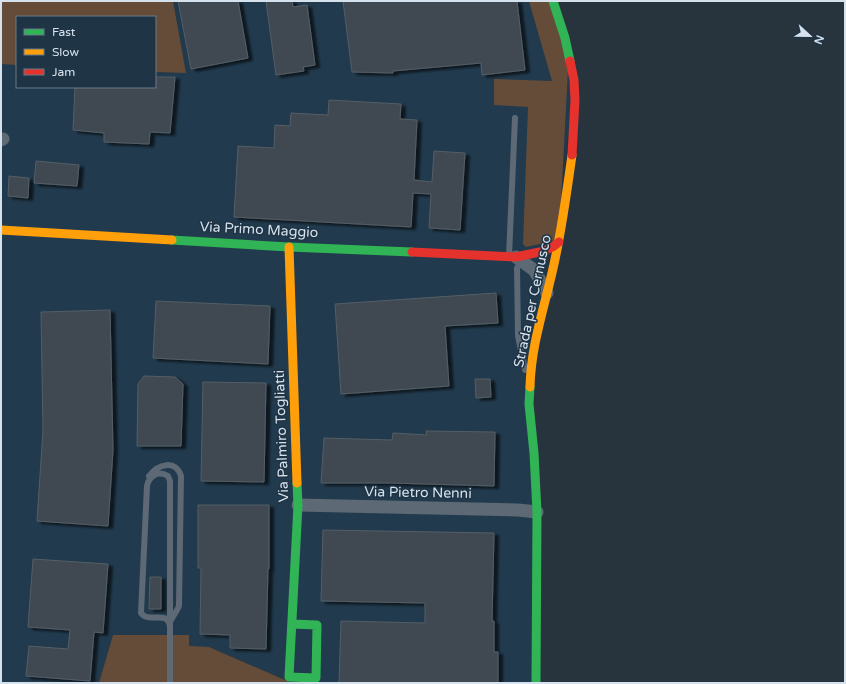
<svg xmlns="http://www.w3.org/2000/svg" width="846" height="684" viewBox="0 0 846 684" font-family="'Varela Round',sans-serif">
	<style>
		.built { fill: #213a4d }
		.green { fill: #654c39 }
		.building { fill: #404951; stroke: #545e66; filter: url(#shadow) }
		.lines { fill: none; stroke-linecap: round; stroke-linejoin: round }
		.lane { stroke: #5d6974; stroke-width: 6 }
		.street { stroke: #5d6974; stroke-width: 13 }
		.fast { stroke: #30b455; stroke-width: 9 }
		.slow { stroke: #ff9f0a; stroke-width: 9 }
		.jam { stroke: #e5322d; stroke-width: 9 }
		.labels { text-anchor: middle; stroke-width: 3; stroke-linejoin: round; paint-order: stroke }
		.street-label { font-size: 14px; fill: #d5e2ed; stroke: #1f3445 }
	</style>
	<defs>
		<filter id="shadow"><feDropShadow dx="4.5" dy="2.5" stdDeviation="1" flood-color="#0009"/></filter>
	</defs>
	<rect width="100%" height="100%" fill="#27333d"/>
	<!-- built -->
	<path class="built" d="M 173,1 L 553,1 L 574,100 L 530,369 L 537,683 L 293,683 L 209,647 L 189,647 L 189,635 L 113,635 L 99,683 L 1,683 L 1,64 L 17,65 L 17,87 L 155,87 L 155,72 L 186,73 Z"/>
	<!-- green -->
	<path class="green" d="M 1,1 L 173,1 L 186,73 L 155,72 L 155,17 L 17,17 L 17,65 L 1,64 Z
		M 529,1 L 553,1 L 569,50 L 559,240 L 526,247 L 523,244 L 528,107 L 494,105 L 494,79 L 552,81 Z
		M 113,635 L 189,635 L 189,646 L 209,647 L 292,683 L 99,683 Z"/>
	<!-- building -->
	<path class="building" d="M 178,1 L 238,1 L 248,58 L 191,69 Z
		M 266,1 L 292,1 L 293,7 L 307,5 L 315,65 L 303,67 L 304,71 L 276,75 Z
		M 343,1 L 517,1 L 525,70 L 482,75 L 481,63 L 393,71 L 393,73 L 352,72 Z
		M 155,77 L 175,77 L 170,133 L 150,132 L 149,144 L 104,142 L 104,133 L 73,130 L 75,87 L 155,87 Z
		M 329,100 L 401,104 L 400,119 L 417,120 L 414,180 L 432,182 L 434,151 L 465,153 L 460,230 L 429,228 L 431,194 L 413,193 L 411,227 L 234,217 L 238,146 L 274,148 L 275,125 L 290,126 L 291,113 L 328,115 Z
		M 36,161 L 79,165 L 77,186 L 34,183 Z
		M 9,176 L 29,178 L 28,198 L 8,196 Z
		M 496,293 L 498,323 L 445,326 L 449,386 L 341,394 L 335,304 Z
		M 156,301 L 270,306 L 268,364 L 153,358 Z
		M 110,310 L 113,450 L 108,526 L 37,521 L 43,430 L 41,312 Z
		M 144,376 L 175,377 L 183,384 L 181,446 L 137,446 L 138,384 Z
		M 475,379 L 490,379 L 491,397 L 476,398 Z
		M 203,382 L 266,383 L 264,482 L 201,481 Z
		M 426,431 L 495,432 L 494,486 L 390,483 L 321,483 L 324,438 L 392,440 L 393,433 L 427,435 Z
		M 198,505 L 269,505 L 269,569 L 268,569 L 266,649 L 230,648 L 230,635 L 200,634 L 201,568 L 198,568 Z
		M 323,530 L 494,533 L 492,621 L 494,621 L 494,652 L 498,652 L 498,683 L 339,683 L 341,621 L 425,623 L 425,603 L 321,601 Z
		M 33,559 L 108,564 L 103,633 L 94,632 L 90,681 L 26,676 L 29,646 L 68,649 L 70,630 L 28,627 Z
		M 150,577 L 161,577 L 161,609 L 149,609 Z"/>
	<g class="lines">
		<!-- lane -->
		<path class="lane" d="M 509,256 L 515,118
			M 517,268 L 518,336 L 525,370
			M 149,476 C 158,464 176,459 181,476 L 179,606 L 177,610 L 171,620
			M 170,683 L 170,481 L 168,476 C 158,470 149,476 147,486 L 141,613 C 149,624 168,609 170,627"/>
		<!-- street -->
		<path class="street" d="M 1,140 L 3,139
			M 516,257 L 534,270 L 540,280 L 547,293
			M 298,505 L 518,510 L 537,512"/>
		<!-- fast -->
		<path class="fast" d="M 553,1 L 565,38 L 570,61
			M 172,240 L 289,247 L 412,252
			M 530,387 L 529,404 L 534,453 L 537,512 L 536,683
			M 292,624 L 317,625 L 316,678 L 289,677 L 298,505 L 297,483"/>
		<!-- slow -->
		<path class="slow" d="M 1,230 L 172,240
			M 289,247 L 297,483
			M 530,387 C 531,344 545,306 554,264 C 562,228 567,191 572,155"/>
		<!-- jam -->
		<path class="jam" d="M 570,61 L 574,80 L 575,100 L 572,155
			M 412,252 L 516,257 L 544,251 L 554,246 L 559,242"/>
	</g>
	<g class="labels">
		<!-- street labels -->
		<g class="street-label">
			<text transform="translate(259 229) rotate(3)" y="5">Via Primo Maggio</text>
			<text transform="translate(532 301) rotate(-78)" y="5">Strada per Cernusco</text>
			<text transform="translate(281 436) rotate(-92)" y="5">Via Palmiro Togliatti</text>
			<text transform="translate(418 492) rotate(1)" y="5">Via Pietro Nenni</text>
		</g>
	</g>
	<!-- border -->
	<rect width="846" height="684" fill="none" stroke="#d5e2ed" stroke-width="4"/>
	<!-- legend -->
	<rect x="16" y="16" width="140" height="72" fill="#1f3445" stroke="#687a88"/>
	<rect x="24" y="29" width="20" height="6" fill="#30b455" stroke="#687a88"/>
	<text x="52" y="36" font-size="12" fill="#d5e2ed">Fast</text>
	<rect x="24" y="49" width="20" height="6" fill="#ff9f0a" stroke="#687a88"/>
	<text x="52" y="56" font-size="12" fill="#d5e2ed">Slow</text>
	<rect x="24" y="69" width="20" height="6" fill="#e5322d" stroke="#687a88"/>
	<text x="52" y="76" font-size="12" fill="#d5e2ed">Jam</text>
	<!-- north arrow -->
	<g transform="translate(810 36) rotate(112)" stroke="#1f3445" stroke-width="3" paint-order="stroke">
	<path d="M0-3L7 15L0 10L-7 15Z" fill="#d5e2ed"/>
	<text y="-6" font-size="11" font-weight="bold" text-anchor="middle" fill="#d5e2ed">N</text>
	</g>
</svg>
